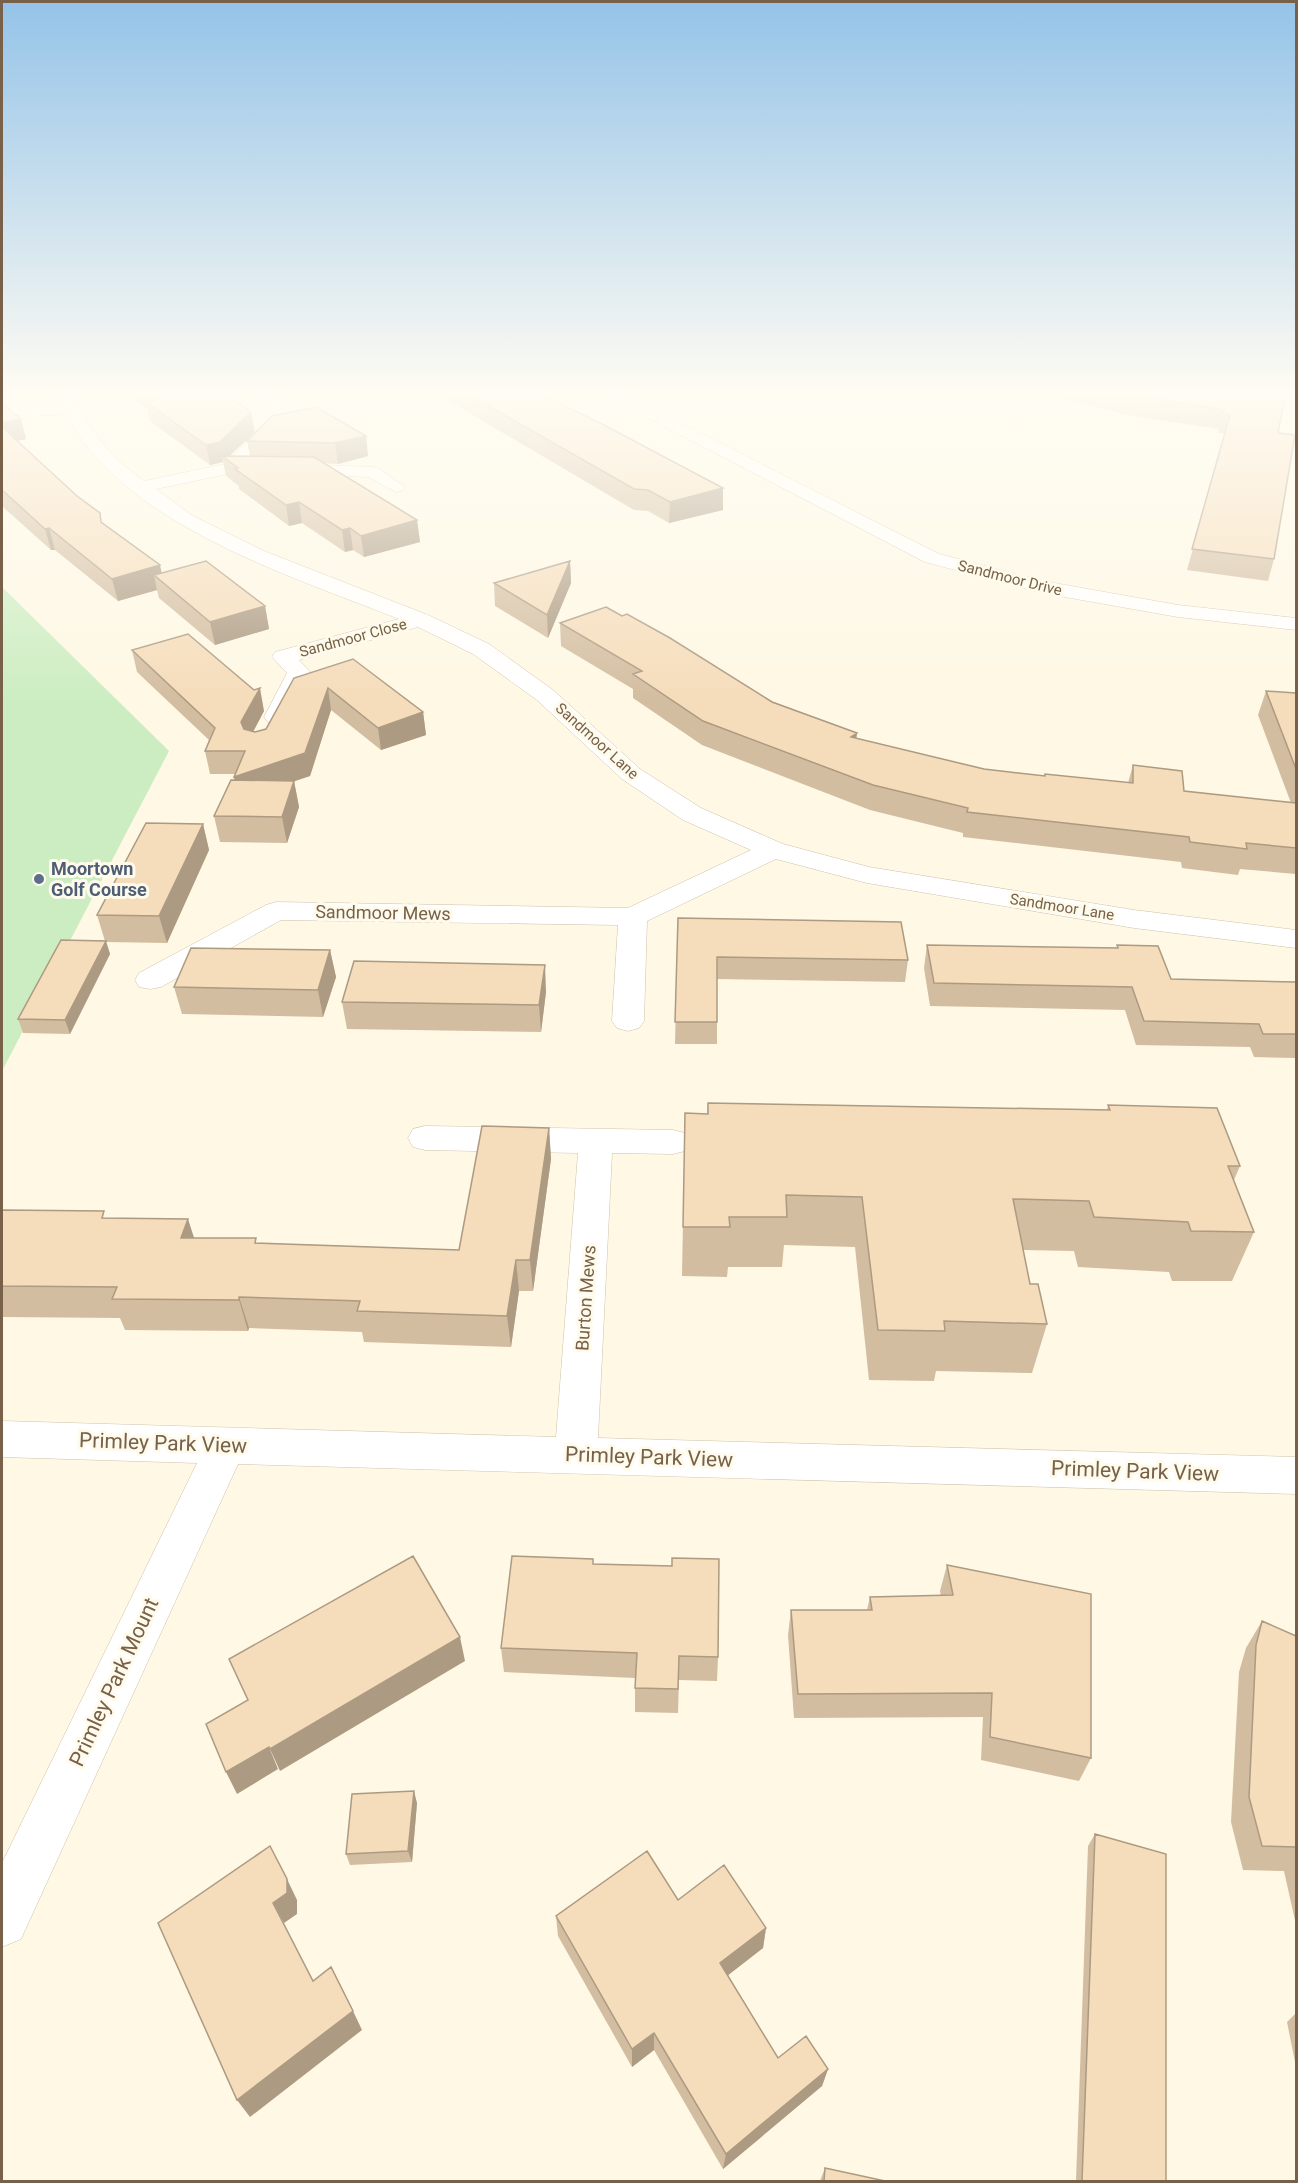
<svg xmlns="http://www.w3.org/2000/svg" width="1298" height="2183" viewBox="0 0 1298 2183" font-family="Roboto,sans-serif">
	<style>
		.green { fill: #ccedc2 }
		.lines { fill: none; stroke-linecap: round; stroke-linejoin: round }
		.minor-casing { stroke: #d0c1aa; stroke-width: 1 }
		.minor { fill: #fff; fill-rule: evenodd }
		.wall { fill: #d3bda0 }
		.shaded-wall { fill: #ac9a82 }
		.building { fill: #f5dcba; stroke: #ac9a82; stroke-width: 1.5 }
		.service-dot { fill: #5c6f8a; stroke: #fffbec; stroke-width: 2 }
		.labels { text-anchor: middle; stroke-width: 6; stroke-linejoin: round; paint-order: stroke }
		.far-street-label { font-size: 15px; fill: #786148; stroke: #fffbec }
		.service-label { font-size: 18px; font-weight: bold; fill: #4e5e75; stroke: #fffbec; text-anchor: start }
		.street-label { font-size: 18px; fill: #786148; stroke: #fffbec }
		.near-street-label { font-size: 21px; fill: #786148; stroke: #fffbec }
	</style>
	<rect width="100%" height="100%" fill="#fef8e4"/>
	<!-- green -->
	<path class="green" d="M 2,587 L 169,751 L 2,1071 Z"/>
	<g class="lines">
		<!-- minor casing -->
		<g class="minor-casing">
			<path id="minor" d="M 57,397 L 73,397 C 94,436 108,455 144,481 L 225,464 L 276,414 L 260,397 L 276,397 L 293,414 L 237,472 L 156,489 L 193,516 L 264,551 L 428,615 L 489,644 L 553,690 L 640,769 L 701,808 L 783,844 L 869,867 L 1134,910 L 1296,930 L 1296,948 L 1134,928 L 867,883 L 776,859 L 647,921 L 644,1021 L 639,1028 L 628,1031 L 617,1028 L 612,1021 L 618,925 L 281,920 L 161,987 L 150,989 L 139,987 L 135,980 L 139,973 L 266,905 L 276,902 L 628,908 L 751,850 L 683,820 L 622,779 L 537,700 L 473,654 L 418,627 L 299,660 L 310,672 L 288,717 L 284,722 L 276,724 L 268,722 L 264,717 L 287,673 L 272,657 L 275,652 L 399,619 C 291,576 122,524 66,414 L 34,416 L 2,414 L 2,404 L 61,405 Z
				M 608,397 L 629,397 L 939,554 L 1043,581 L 1178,605 L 1296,618 L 1296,630 L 1178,617 L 1042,593 L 925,562 Z
				M 290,464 L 372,467 L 378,468 L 405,487 L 402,491 L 396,492 L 368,477 L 284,473 L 281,469 L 284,465 Z
				M 425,1126 L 673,1130 L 685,1133 L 690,1142 L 685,1151 L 673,1154 L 612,1153 L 598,1438 L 1296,1457 L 1296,1494 L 238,1464 L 21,1939 L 2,1947 L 2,1863 L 197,1463 L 2,1457 L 2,1421 L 556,1437 L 578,1153 L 425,1150 L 413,1147 L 408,1138 L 413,1129 Z"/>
		</g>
		<!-- minor -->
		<use href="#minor" class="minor"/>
	</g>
	<!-- wall -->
	<path class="wall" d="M 132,397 L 230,397 L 255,432 L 230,456 L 250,456 L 247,441 L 272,416 L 368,456 L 338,464 L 323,463 L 417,520 L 420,542 L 364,557 L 353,550 L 345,552 L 302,523 L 289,526 L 239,489 L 239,486 L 226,476 L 223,462 L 210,465 L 150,421 L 147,409 Z
		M 442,397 L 547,397 L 723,488 L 723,510 L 669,523 L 648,511 L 634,510 Z
		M 1056,397 L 1285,397 L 1278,433 L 1274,559 L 1268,581 L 1187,570 L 1225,434 L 1218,433 L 1219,429 L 1127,415 Z
		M 2,403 L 26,439 L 17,441 L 103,523 L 162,573 L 265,606 L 269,629 L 215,645 L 159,598 L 157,590 L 118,601 L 55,550 L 51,550 L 3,507 L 2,508 Z
		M 570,561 L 571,583 L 548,638 L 495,606 L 494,583 Z
		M 560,623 L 857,733 L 856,738 L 984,769 L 1045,776 L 1128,783 L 1133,765 L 1184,791 L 1291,803 L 1258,715 L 1266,691 L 1296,693 L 1296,874 L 1240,869 L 1238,875 L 1182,868 L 1181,862 L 963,837 L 963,833 L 870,810 L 702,745 L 633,698 L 633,689 L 561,646 Z
		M 132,650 L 264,711 L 253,732 L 255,732 L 266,729 L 294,678 L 423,712 L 426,735 L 381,750 L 331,710 L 310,776 L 293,781 L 294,781 L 299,807 L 287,843 L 220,842 L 214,816 L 234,780 L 235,774 L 210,774 L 205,751 L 209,740 L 137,672 Z
		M 203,824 L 209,850 L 167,943 L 106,942 L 110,954 L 70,1034 L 23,1033 L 18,1019 L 105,941 L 97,915 Z
		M 678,918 L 908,960 L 905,982 L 717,979 L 717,1044 L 675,1044 Z
		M 927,945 L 1117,948 L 1117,945 L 1171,979 L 1296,982 L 1296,1058 L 1254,1057 L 1250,1047 L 1136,1045 L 1125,1010 L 930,1006 L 924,968 Z
		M 330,950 L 336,977 L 323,1017 L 182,1014 L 174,987 Z
		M 546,992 L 541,1032 L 347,1029 L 342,1002 Z
		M 708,1103 L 1107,1110 L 1108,1105 L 1240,1166 L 1234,1180 L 1254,1232 L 1232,1281 L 1172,1281 L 1169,1272 L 1078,1267 L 1074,1251 L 1023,1250 L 1030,1284 L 1047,1324 L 1032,1373 L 936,1371 L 934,1381 L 869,1380 L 855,1247 L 784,1245 L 782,1267 L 728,1267 L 727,1277 L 682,1276 L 685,1113 L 707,1114 Z
		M 549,1128 L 551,1159 L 533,1291 L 519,1291 L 511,1347 L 364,1342 L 362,1332 L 249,1328 L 248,1331 L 125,1330 L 120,1318 L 2,1317 L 2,1210 L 107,1218 L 194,1238 L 257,1243 L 459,1250 Z
		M 593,1564 L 718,1657 L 717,1681 L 679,1680 L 678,1713 L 635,1712 L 635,1678 L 504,1672 L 501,1648 Z
		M 947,1565 L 1091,1758 L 1079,1781 L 981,1760 L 983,1717 L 794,1718 L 788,1635 L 791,1610 L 867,1610 L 870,1597 L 941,1596 L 940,1591 Z
		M 1262,1621 L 1296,1636 L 1296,1925 L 1284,1871 L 1243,1870 L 1231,1822 L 1239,1672 L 1246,1648 Z
		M 417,1803 L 412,1862 L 350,1865 L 346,1854 Z
		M 1095,1834 L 1166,2181 L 1076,2181 L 1088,1846 Z
		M 678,1900 L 766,1928 L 763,1948 L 728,1975 L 778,2058 L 828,2069 L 822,2086 L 723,2169 L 654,2050 L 632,2067 L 558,1936 L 556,1916 Z
		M 1296,2013 L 1296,2067 L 1287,2022 Z
		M 825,2168 L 885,2181 L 820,2181 Z"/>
	<!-- shaded-wall -->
	<path class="shaded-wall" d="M 251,412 L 255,432 L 226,459 L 222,456 L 223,462 L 210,465 L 206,445 Z
		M 21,419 L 26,439 L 4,443 L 2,436 L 2,423 Z
		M 366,436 L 368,456 L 338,464 L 335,443 Z
		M 723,488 L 723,510 L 669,523 L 670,502 Z
		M 299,502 L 302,523 L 289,526 L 286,505 Z
		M 417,520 L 420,542 L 364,557 L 361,536 Z
		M 49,528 L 55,550 L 51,550 L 45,529 Z
		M 350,528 L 353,550 L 345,552 L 342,530 Z
		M 570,561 L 571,583 L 548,638 L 547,615 Z
		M 160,565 L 164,584 L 154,575 L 157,590 L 118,601 L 112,579 Z
		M 265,606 L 269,629 L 215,645 L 210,622 Z
		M 260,688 L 264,711 L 246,745 L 241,722 Z
		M 328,688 L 331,710 L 310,776 L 239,800 L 234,777 Z
		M 423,712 L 426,735 L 381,750 L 378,728 Z
		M 857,733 L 854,757 L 851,737 Z
		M 294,781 L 299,807 L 287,843 L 282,817 Z
		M 203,824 L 209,850 L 167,943 L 159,916 Z
		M 106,941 L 110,954 L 70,1034 L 65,1020 Z
		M 330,950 L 336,977 L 323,1017 L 318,990 Z
		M 545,965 L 546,992 L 541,1032 L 539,1005 Z
		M 549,1128 L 551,1159 L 533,1291 L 530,1260 Z
		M 188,1219 L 198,1250 L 181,1238 Z
		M 516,1260 L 519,1291 L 511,1347 L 507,1316 Z
		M 239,1297 L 249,1328 L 248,1331 L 239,1300 Z
		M 460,1637 L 465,1661 L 280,1771 L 270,1749 Z
		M 269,1747 L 278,1769 L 237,1794 L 226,1772 Z
		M 414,1791 L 417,1803 L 412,1862 L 408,1851 Z
		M 287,1879 L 297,1900 L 297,1914 L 284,1923 L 273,1903 Z
		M 766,1928 L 763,1948 L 718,1983 L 720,1963 Z
		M 353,2011 L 362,2030 L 250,2117 L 237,2100 Z
		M 654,2033 L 654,2050 L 632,2067 L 632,2049 Z
		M 828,2069 L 822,2086 L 723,2169 L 726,2154 Z"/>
	<!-- building -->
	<path class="building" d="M 152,397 L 230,397 L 251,412 L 220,442 L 206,445 L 146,402 L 155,400 Z
		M 473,397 L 547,397 L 602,424 L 723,488 L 670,502 L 648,490 L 634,489 Z
		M 1142,397 L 1285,397 L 1278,433 L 1295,435 L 1274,559 L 1192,549 L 1230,415 L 1223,414 L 1224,410 Z
		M 2,403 L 21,419 L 2,423 Z
		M 316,407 L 366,436 L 335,443 L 247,441 L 272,416 Z
		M 2,427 L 77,496 L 100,513 L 101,522 L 160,565 L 112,579 L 49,528 L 45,529 L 2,490 Z
		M 222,456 L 314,457 L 417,520 L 361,536 L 350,528 L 342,530 L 299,502 L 286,505 L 235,469 L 238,468 Z
		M 206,561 L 265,606 L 210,622 L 154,575 Z
		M 570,561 L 547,615 L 494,583 Z
		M 606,607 L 622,616 L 627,614 L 670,638 L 772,702 L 857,733 L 851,737 L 984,769 L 1045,776 L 1045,774 L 1133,783 L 1133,765 L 1182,771 L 1184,791 L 1296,803 L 1296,848 L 1246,843 L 1247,849 L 1190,842 L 1189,837 L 967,812 L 968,808 L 873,785 L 703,721 L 633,674 L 642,671 L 560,623 Z
		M 188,634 L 254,690 L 260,688 L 241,722 L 244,729 L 255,732 L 266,729 L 294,678 L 353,659 L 423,712 L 378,728 L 328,688 L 305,753 L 234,777 L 245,751 L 205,751 L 215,728 L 132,650 Z
		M 1266,691 L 1296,693 L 1296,769 Z
		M 231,780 L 294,781 L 282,817 L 214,816 Z
		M 146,823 L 203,824 L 159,916 L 97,915 Z
		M 678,918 L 901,922 L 908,960 L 717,957 L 717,1022 L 675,1022 Z
		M 61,940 L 106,941 L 65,1020 L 18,1019 Z
		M 927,945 L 1118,948 L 1117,945 L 1158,946 L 1171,979 L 1296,982 L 1296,1034 L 1263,1034 L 1259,1024 L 1144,1021 L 1132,987 L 934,983 Z
		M 191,948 L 330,950 L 318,990 L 174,987 Z
		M 354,961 L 545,965 L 539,1005 L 342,1002 Z
		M 708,1103 L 1110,1110 L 1108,1105 L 1217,1108 L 1240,1166 L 1228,1166 L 1254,1232 L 1191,1231 L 1188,1222 L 1094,1217 L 1089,1201 L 1013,1199 L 1030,1284 L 1038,1284 L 1047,1324 L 944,1321 L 945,1331 L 878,1330 L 862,1197 L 786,1195 L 787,1217 L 729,1217 L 730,1227 L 683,1227 L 685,1113 L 708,1114 Z
		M 482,1126 L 549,1128 L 530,1260 L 516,1260 L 507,1316 L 357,1311 L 360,1301 L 239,1297 L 239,1300 L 112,1299 L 117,1287 L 2,1286 L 2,1210 L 104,1211 L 102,1218 L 188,1219 L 181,1238 L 256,1238 L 255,1243 L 459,1250 Z
		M 413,1556 L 460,1637 L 270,1749 L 269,1747 L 226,1772 L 206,1724 L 248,1700 L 229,1659 Z
		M 512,1556 L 593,1559 L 593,1564 L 672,1566 L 672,1558 L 719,1559 L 718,1657 L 679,1656 L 678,1689 L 635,1688 L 637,1653 L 501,1648 Z
		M 947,1565 L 1091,1594 L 1091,1758 L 990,1737 L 992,1693 L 798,1694 L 791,1610 L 872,1610 L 870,1597 L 953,1595 Z
		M 1262,1621 L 1296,1636 L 1296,1847 L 1262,1846 L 1249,1797 L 1256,1645 Z
		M 414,1791 L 408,1851 L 346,1854 L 352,1794 Z
		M 1095,1834 L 1166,1854 L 1166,2181 L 1082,2181 Z
		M 270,1846 L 287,1879 L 287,1893 L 273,1903 L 313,1981 L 331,1967 L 353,2011 L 237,2100 L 158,1923 Z
		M 647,1851 L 678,1900 L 724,1865 L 766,1928 L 720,1963 L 778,2058 L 806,2036 L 828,2069 L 726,2154 L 654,2033 L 632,2049 L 556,1916 Z
		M 825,2168 L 885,2181 L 824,2181 Z"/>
	<!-- sky -->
	<linearGradient id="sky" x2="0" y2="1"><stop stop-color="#94c3e8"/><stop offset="0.56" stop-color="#fffcf3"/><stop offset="1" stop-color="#fffcf3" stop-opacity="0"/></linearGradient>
	<rect width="1298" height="703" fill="url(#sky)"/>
	<!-- markers -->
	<circle class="service-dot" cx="39" cy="879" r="6"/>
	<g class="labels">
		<!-- far-street labels -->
		<g class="far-street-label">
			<text transform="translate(1010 578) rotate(14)" y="5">Sandmoor Drive</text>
			<text transform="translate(353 638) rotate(-15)" y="5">Sandmoor Close</text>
			<text transform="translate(597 741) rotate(42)" y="5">Sandmoor Lane</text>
			<text transform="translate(1062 907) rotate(9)" y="5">Sandmoor Lane</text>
		</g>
		<!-- service labels -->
		<g class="service-label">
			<text x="51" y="875">Moortown<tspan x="51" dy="21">Golf Course</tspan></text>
		</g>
		<!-- street labels -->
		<g class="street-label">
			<text transform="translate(383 913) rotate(1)" y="6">Sandmoor Mews</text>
			<text transform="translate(586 1298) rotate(-86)" y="6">Burton Mews</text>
		</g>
		<!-- near-street labels -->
		<g class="near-street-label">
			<text transform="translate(163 1443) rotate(2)" y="7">Primley Park View</text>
			<text transform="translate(649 1457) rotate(2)" y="7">Primley Park View</text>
			<text transform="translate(1135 1471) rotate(2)" y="7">Primley Park View</text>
			<text transform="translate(114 1682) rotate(-65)" y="7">Primley Park Mount</text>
		</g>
	</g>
	<!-- border -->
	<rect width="1298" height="2183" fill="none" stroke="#786148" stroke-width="6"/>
</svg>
